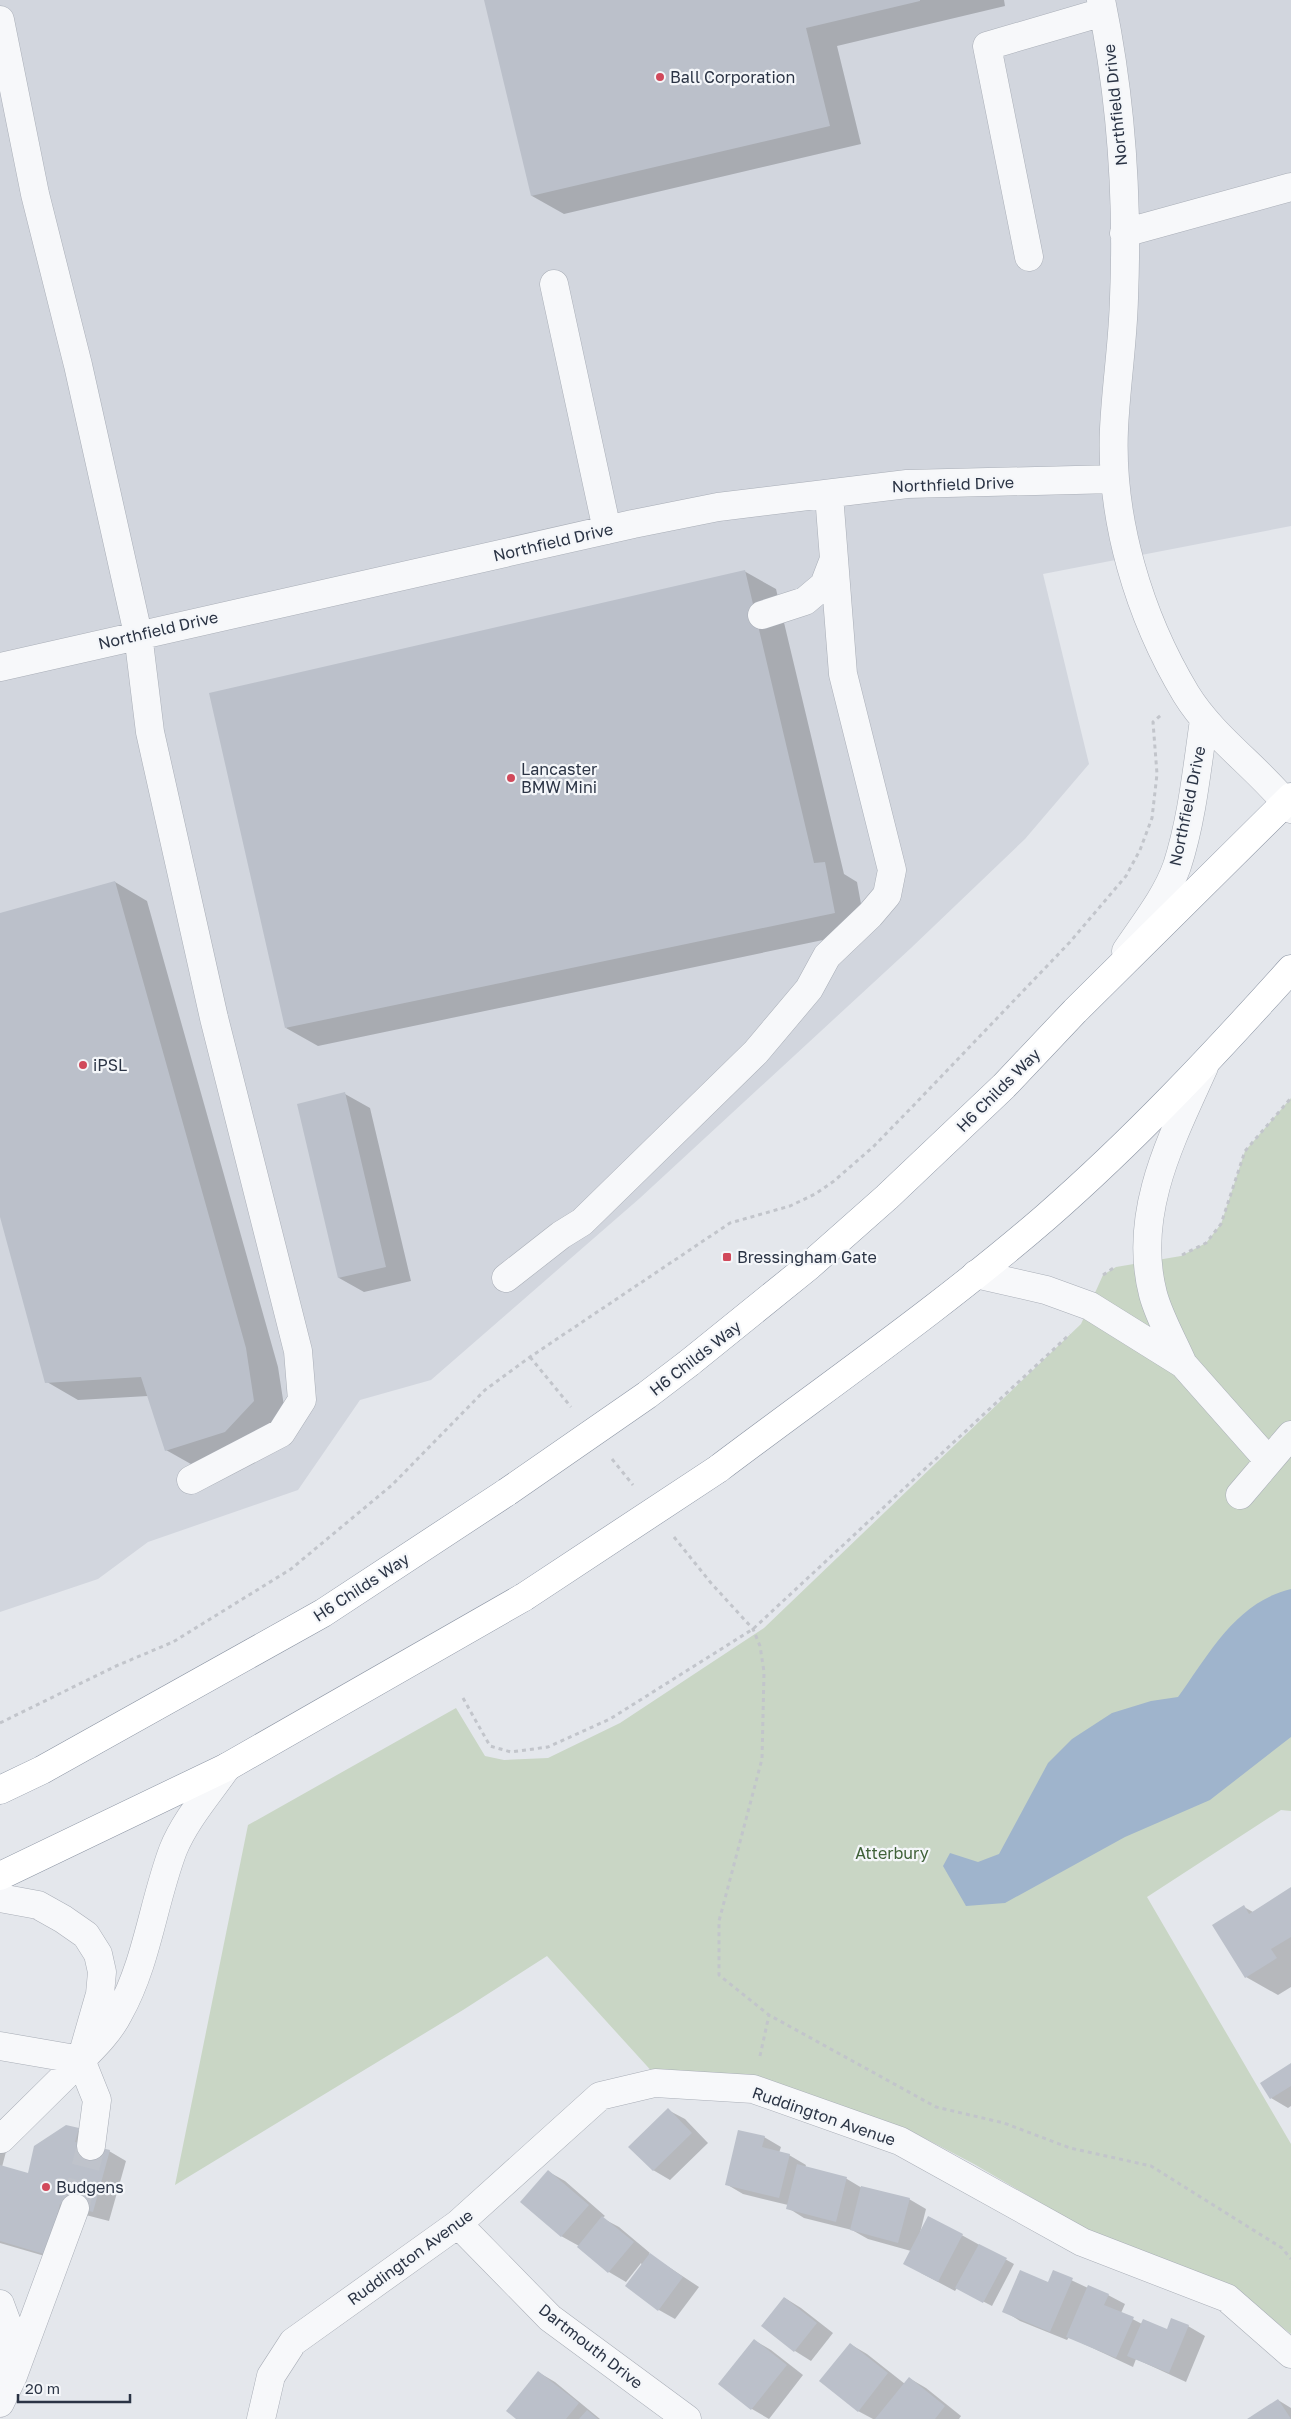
<svg xmlns="http://www.w3.org/2000/svg" width="1291" height="2419" viewBox="0 0 1291 2419" font-family="'Golos Text',sans-serif">
	<style>
		.built { fill: #d2d6de }
		.green { fill: #c9d6c5 }
		.water { fill: #9fb4cc }
		.shadow { fill: #0003 }
		.building { fill: #bbc0ca }
		.lines { fill: none; stroke-linecap: round; stroke-linejoin: round }
		.minor-tunnel { stroke: #bfc3cb; stroke-width: 28; stroke-dasharray: 28 14; stroke-linecap: butt }
		.minor-casing { stroke: #a9aeb7; stroke-width: 29 }
		.highway-casing { stroke: #8b94a3; stroke-width: 29 }
		.path { stroke: #c2c5cb; stroke-width: 3; stroke-dasharray: 4 4; stroke-linecap: butt }
		.minor { stroke: #f7f8fa; stroke-width: 28 }
		.highway { stroke: #fff; stroke-width: 28 }
		.highway-bridge-casing { stroke: #8b94a3; stroke-width: 29; stroke-linecap: butt }
		.highway-bridge { stroke: #fff; stroke-width: 28 }
		.poi-dot { fill: #d1495b; stroke: #f4f6f9; stroke-width: 2 }
		.labels { text-anchor: middle; stroke-width: 4.5; stroke-linejoin: round; paint-order: stroke }
		.poi-label { font-size: 16px; fill: #2b3445; stroke: #f4f6f9; text-anchor: start }
		.street-label { font-size: 16px; fill: #2b3445; stroke: #f4f6f9 }
		.park-label { font-size: 16px; fill: #3f6138; stroke: #f4f6f9 }
	</style>
	<rect width="100%" height="100%" fill="#e4e7ec"/>
	<!-- built -->
	<path class="built" d="M 0,0 L 1291,0 L 1291,526 L 1043,574 L 1089,764 L 1025,839 L 911,948 L 640,1198 L 431,1380 L 360,1400 L 298,1490 L 148,1542 L 98,1579 L 0,1612 Z"/>
	<!-- green -->
	<path class="green" d="M 1291,1098 L 1291,1811 L 1281,1810 L 1147,1897 L 1291,2144 L 1291,2334 L 1230,2286 L 1092,2233 L 974,2164 L 907,2129 L 740,2076 L 656,2076 L 547,1956 L 463,2010 L 175,2185 L 248,1825 L 456,1708 L 485,1756 L 504,1760 L 548,1758 L 620,1723 L 764,1628 L 1081,1324 L 1103,1275 L 1116,1267 L 1181,1256 L 1206,1243 L 1221,1224 L 1245,1151 Z"/>
	<!-- water -->
	<path class="water" d="M 1291,1589 L 1291,1737 L 1210,1800 L 1125,1837 L 1005,1903 L 966,1906 L 943,1866 L 950,1853 L 978,1862 L 999,1854 L 1048,1763 L 1072,1739 L 1112,1713 L 1151,1701 L 1178,1697 C 1209,1654 1236,1602 1291,1589 Z"/>
	<!-- shadow -->
	<path class="shadow" d="M 486,0 L 1004,0 L 1005,6 L 837,46 L 861,144 L 564,214 L 532,196 Z
		M 744,571 L 776,589 L 844,874 L 857,882 L 866,931 L 318,1046 L 286,1028 Z
		M 115,882 L 147,901 L 278,1367 L 286,1419 L 198,1468 L 166,1450 L 148,1396 L 78,1400 L 47,1382 L 0,1212 L 0,914 Z
		M 345,1094 L 370,1108 L 411,1281 L 364,1292 L 339,1278 Z
		M 1291,1889 L 1291,1987 L 1278,1995 L 1246,1977 L 1244,1907 L 1253,1912 Z
		M 1291,2065 L 1291,2106 L 1288,2108 L 1271,2098 Z
		M 668,2110 L 685,2119 L 708,2143 L 670,2180 L 653,2170 Z
		M 0,2119 L 13,2125 L 2,2167 L 29,2174 L 67,2126 L 87,2134 L 84,2145 L 109,2151 L 126,2161 L 109,2221 L 78,2213 L 55,2259 L 0,2243 Z
		M 764,2137 L 781,2147 L 779,2153 L 789,2155 L 806,2165 L 805,2168 L 847,2179 L 862,2188 L 909,2199 L 926,2209 L 920,2233 L 929,2217 L 1014,2264 L 992,2306 L 957,2288 L 955,2291 L 921,2273 L 911,2251 L 868,2239 L 852,2230 L 804,2218 L 788,2208 L 788,2205 L 743,2194 L 726,2184 Z
		M 549,2172 L 565,2181 L 605,2216 L 602,2218 L 619,2227 L 650,2253 L 649,2254 L 699,2287 L 675,2319 L 659,2310 L 641,2263 L 626,2282 L 609,2272 L 579,2246 L 561,2236 Z
		M 1054,2272 L 1088,2288 L 1108,2295 L 1125,2304 L 1121,2313 L 1142,2324 L 1168,2330 L 1188,2326 L 1205,2336 L 1186,2382 L 1136,2359 L 1133,2367 L 1069,2337 L 1067,2340 L 1020,2321 L 1004,2311 L 1048,2283 Z
		M 785,2298 L 801,2308 L 833,2333 L 811,2361 L 795,2351 L 763,2326 Z
		M 754,2340 L 771,2350 L 803,2375 L 769,2419 L 752,2409 L 719,2384 Z
		M 850,2344 L 867,2354 L 905,2384 L 909,2378 L 926,2388 L 961,2416 L 959,2419 L 873,2419 L 858,2411 Z
		M 538,2372 L 555,2382 L 600,2419 L 518,2419 Z
		M 1278,2400 L 1291,2408 L 1291,2419 L 1250,2419 Z"/>
	<!-- building -->
	<path class="building" d="M 484,0 L 920,0 L 920,1 L 806,28 L 830,126 L 531,196 Z
		M 745,570 L 814,863 L 825,862 L 835,913 L 285,1028 L 209,693 Z
		M 115,881 L 246,1348 L 254,1401 L 225,1432 L 165,1451 L 141,1377 L 45,1383 L 0,1217 L 0,913 Z
		M 345,1092 L 386,1267 L 338,1278 L 297,1104 Z
		M 1291,1887 L 1291,1937 L 1271,1949 L 1277,1958 L 1245,1978 L 1212,1925 L 1244,1905 L 1249,1914 Z
		M 1291,2063 L 1291,2086 L 1270,2099 L 1260,2083 Z
		M 668,2108 L 692,2133 L 653,2171 L 628,2147 Z
		M 66,2125 L 79,2128 L 75,2142 L 110,2150 L 93,2212 L 60,2204 L 47,2255 L 0,2241 L 0,2165 L 28,2173 L 34,2146 Z
		M 738,2130 L 765,2136 L 762,2147 L 790,2154 L 779,2198 L 725,2185 Z
		M 797,2164 L 847,2177 L 836,2222 L 786,2209 Z
		M 548,2170 L 589,2205 L 561,2237 L 520,2202 Z
		M 861,2186 L 910,2198 L 898,2243 L 850,2230 Z
		M 602,2216 L 634,2242 L 608,2273 L 577,2247 Z
		M 928,2216 L 963,2234 L 938,2282 L 903,2264 Z
		M 979,2244 L 1007,2258 L 983,2303 L 955,2288 Z
		M 650,2253 L 683,2277 L 658,2311 L 625,2286 Z
		M 1020,2270 L 1048,2282 L 1053,2270 L 1073,2278 L 1050,2332 L 1002,2312 Z
		M 1088,2285 L 1109,2294 L 1104,2305 L 1134,2317 L 1116,2358 L 1066,2337 Z
		M 784,2297 L 817,2323 L 794,2352 L 761,2326 Z
		M 1171,2318 L 1189,2325 L 1169,2373 L 1127,2356 L 1143,2319 L 1167,2329 Z
		M 754,2339 L 787,2365 L 751,2410 L 718,2384 Z
		M 850,2343 L 888,2373 L 858,2412 L 819,2381 Z
		M 538,2371 L 579,2403 L 566,2419 L 516,2419 L 506,2411 Z
		M 909,2377 L 945,2406 L 935,2419 L 875,2419 Z
		M 1278,2399 L 1291,2419 L 1247,2419 Z
		M 587,2410 L 598,2419 L 579,2419 Z"/>
	<g class="lines">
		<!-- minor-tunnel -->
		<path class="minor-tunnel" d="M 75,2208 L 91,2146"/>
		<!-- minor casing -->
		<g class="minor-casing">
			<path id="minor" d="M 1101,0 C 1121,97 1128,199 1124,298 C 1123,342 1116,385 1114,429 C 1110,519 1139,616 1186,694 C 1213,738 1259,768 1291,809
				M 0,20 L 35,194 L 78,365 L 138,634 L 150,732 L 214,1018 L 298,1351 L 302,1400 L 281,1433 L 191,1480
				M 1124,233 L 1291,187
				M 1029,257 L 987,46 L 1103,12
				M 554,284 L 607,530
				M 762,615 L 805,601 L 824,585 L 834,559
				M 0,667 L 633,524 L 718,507 L 907,484 L 1115,479
				M 1126,951 C 1144,924 1166,897 1177,866 C 1192,820 1197,768 1204,720
				M 976,1274 L 1046,1290 L 1090,1306 L 1183,1364 L 1268,1460
				M 506,1278 L 561,1235 L 582,1222 L 756,1052 L 809,989 L 827,956 L 870,915 L 887,895 L 892,870 L 843,674 L 829,495
				M 1183,1364 C 1173,1341 1159,1317 1153,1294 C 1132,1213 1172,1138 1204,1067
				M 1240,1495 L 1291,1435
				M 0,1898 L 38,1905 L 63,1919 L 86,1935 L 98,1954 L 102,1972 L 100,1994 L 81,2060 L 1,2139
				M 0,2046 L 81,2060 C 95,2046 110,2031 119,2013 C 147,1963 153,1903 173,1850 C 185,1820 209,1793 227,1767
				M 81,2060 L 97,2100 L 91,2146
				M 458,2224 L 550,2318 L 687,2419
				M 0,2304 L 10,2331 L 12,2367
				M 0,2403 L 13,2376 L 75,2208
				M 261,2419 L 271,2376 L 293,2342 L 458,2224 L 600,2096 L 655,2083 L 753,2089 L 900,2141 L 1082,2242 L 1227,2298 L 1291,2354"/>
		</g>
		<!-- highway casing -->
		<g class="highway-casing">
			<path id="highway" d="M 689,1363 L 809,1266 L 887,1197 L 1004,1086 L 1075,1011 L 1291,797
				M 718,1469 C 828,1386 942,1307 1046,1217 C 1134,1140 1213,1056 1291,969
				M 0,1790 L 42,1770 L 323,1613 L 507,1492
				M 0,1876 L 227,1767 L 524,1597"/>
		</g>
		<!-- path -->
		<path class="path" d="M 1182,1255 L 1206,1243 L 1221,1224 L 1245,1151 L 1291,1098
			M 1103,1275 L 1115,1267
			M 530,1357 L 571,1407
			M 612,1459 L 633,1485
			M 674,1537 L 711,1583 L 753,1629 L 760,1646 L 764,1672 L 762,1759 L 719,1921 L 719,1975 L 769,2015 L 936,2107 L 1004,2123 L 1070,2148 L 1151,2166 L 1282,2248 L 1291,2259
			M 463,1698 L 490,1746 L 511,1752 L 548,1747 L 610,1719 L 753,1629 L 1070,1334
			M 0,1723 L 116,1666 L 173,1642 L 291,1569 L 392,1485 L 485,1390 L 530,1357 L 730,1223 L 790,1206 L 815,1194 L 834,1181 L 873,1147 L 913,1106 L 1070,942 L 1126,876 L 1140,850 L 1152,818 L 1157,774 L 1153,722 L 1161,715
			M 760,2056 L 769,2015"/>
		<!-- minor -->
		<use href="#minor" class="minor"/>
		<!-- highway -->
		<use href="#highway" class="highway"/>
		<!-- highway-bridge casing -->
		<g class="highway-bridge-casing">
			<path id="highway-bridge" d="M 507,1492 L 647,1395 L 689,1363
				M 524,1597 L 718,1469"/>
		</g>
		<!-- highway-bridge -->
		<use href="#highway-bridge" class="highway-bridge"/>
	</g>
	<!-- markers -->
	<g class="poi-dot">
		<circle cx="660" cy="77" r="5"/>
		<circle cx="511" cy="778" r="5"/>
		<circle cx="83" cy="1065" r="5"/>
		<rect x="722" y="1252" width="10" height="10" rx="2.5"/>
		<circle cx="46" cy="2187" r="5"/>
	</g>
	<g class="labels">
		<!-- poi labels -->
		<g class="poi-label">
			<text x="670" y="83">Ball Corporation</text>
			<text x="521" y="775">Lancaster<tspan x="521" dy="18">BMW Mini</tspan></text>
			<text x="93" y="1071">iPSL</text>
			<text x="737" y="1263">Bressingham Gate</text>
			<text x="56" y="2193">Budgens</text>
		</g>
		<!-- street labels -->
		<g class="street-label">
			<text transform="translate(1115 105) rotate(-96)" y="6">Northfield Drive</text>
			<text transform="translate(953 484) rotate(-2)" y="6">Northfield Drive</text>
			<text transform="translate(553 542) rotate(-13)" y="6">Northfield Drive</text>
			<text transform="translate(158 630) rotate(-13)" y="6">Northfield Drive</text>
			<text transform="translate(1187 806) rotate(-78)" y="6">Northfield Drive</text>
			<text transform="translate(998 1090) rotate(-45)" y="6">H6 Childs Way</text>
			<text transform="translate(695 1358) rotate(-38)" y="6">H6 Childs Way</text>
			<text transform="translate(361 1587) rotate(-33)" y="6">H6 Childs Way</text>
			<text transform="translate(824 2116) rotate(19)" y="6">Ruddington Avenue</text>
			<text transform="translate(410 2257) rotate(-36)" y="6">Ruddington Avenue</text>
			<text transform="translate(591 2346) rotate(38)" y="6">Dartmouth Drive</text>
		</g>
		<!-- park labels -->
		<g class="park-label">
			<text x="892" y="1859">Atterbury</text>
		</g>
	</g>
	<!-- scale -->
	<path d="M18 2394v8h112v-8" fill="none" stroke="#2b3445" stroke-width="2.5"/>
	<text x="25" y="2394" font-size="15" fill="#2b3445" stroke="#f4f6f9" stroke-width="4" paint-order="stroke">20 m</text>
</svg>
